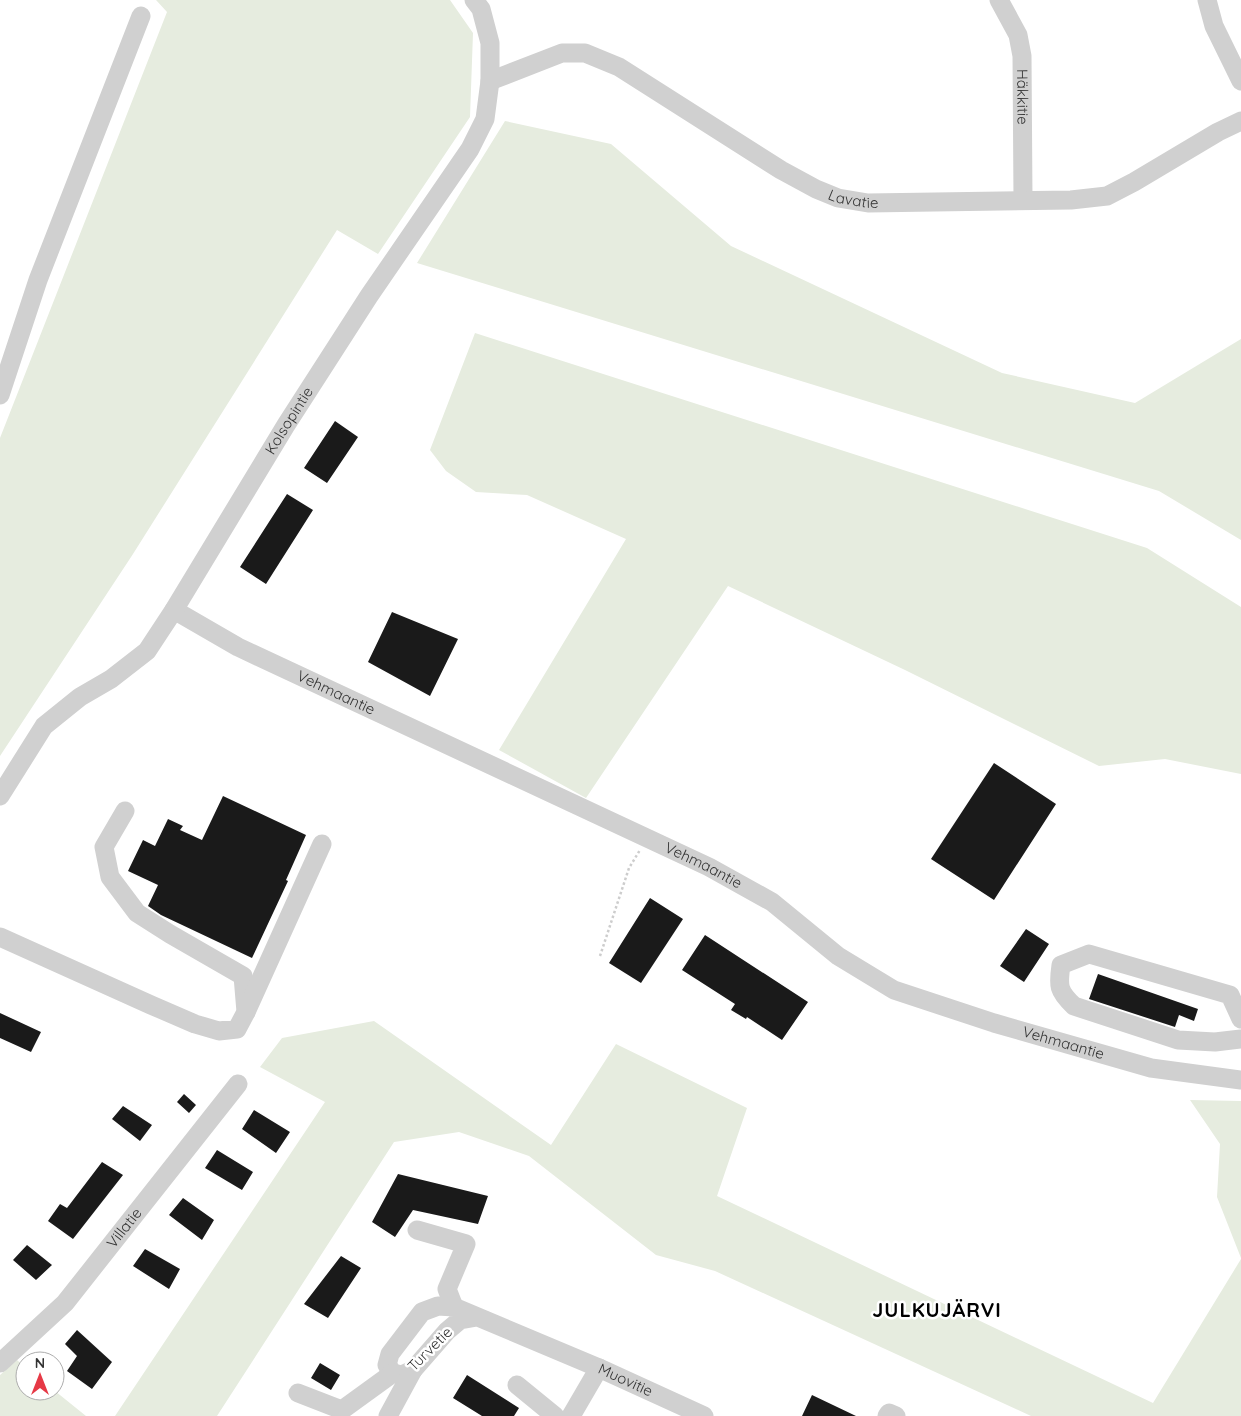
<svg xmlns="http://www.w3.org/2000/svg" width="1241" height="1416" viewBox="0 0 1241 1416" font-family="Quicksand,sans-serif">
	<style>
		.green { fill: #e6ecdf }
		.building { fill: #1a1a1a }
		.lines { fill: none; stroke-linecap: round; stroke-linejoin: round }
		.path { stroke: #cdcdcd; stroke-width: 2.5; stroke-dasharray: 2.5 2.5; stroke-linecap: butt }
		.minor { stroke: #d0d0d0; stroke-width: 19 }
		.labels { text-anchor: middle; stroke-width: 5; stroke-linejoin: round; paint-order: stroke }
		.street-label { font-size: 15px; fill: #333; stroke: #fff }
		.district-label { font-size: 20px; font-weight: bold; letter-spacing: 1px; fill: #000; stroke: #fff }
	</style>
	<rect width="100%" height="100%" fill="#fff"/>
	<!-- green -->
	<path class="green" d="M 156,0 L 450,0 L 473,33 L 470,117 L 378,254 L 337,230 L 133,554 L 0,756 L 0,438 L 167,12 Z
		M 505,121 L 611,144 L 731,246 L 1002,373 L 1135,403 L 1241,339 L 1241,540 L 1159,491 L 417,263 Z
		M 475,333 L 1147,548 L 1241,607 L 1241,774 L 1165,759 L 1099,766 L 905,670 L 728,586 L 586,798 L 499,750 L 626,539 L 527,495 L 476,492 L 446,471 L 430,450 Z
		M 374,1021 L 551,1145 L 616,1044 L 747,1108 L 717,1196 L 1153,1403 L 1241,1259 L 1241,1416 L 1031,1416 L 715,1271 L 656,1255 L 529,1156 L 459,1132 L 394,1142 L 217,1416 L 115,1416 L 325,1102 L 260,1067 L 282,1038 Z
		M 1190,1100 L 1241,1101 L 1241,1258 L 1217,1197 L 1220,1144 Z
		M 17,1360 L 25,1367 L 25,1391 L 55,1391 L 86,1416 L 0,1416 L 0,1375 Z"/>
	<!-- building -->
	<path class="building" d="M 335,421 L 358,437 L 327,483 L 304,468 Z
		M 287,494 L 313,510 L 266,584 L 240,567 Z
		M 392,612 L 458,639 L 430,696 L 368,662 Z
		M 994,763 L 1056,804 L 994,900 L 931,859 Z
		M 223,796 L 306,835 L 286,880 L 288,881 L 252,958 L 161,915 L 148,906 L 158,885 L 128,871 L 143,840 L 155,846 L 168,819 L 183,826 L 180,830 L 202,840 Z
		M 650,898 L 683,919 L 641,983 L 609,963 Z
		M 1026,929 L 1049,944 L 1024,982 L 1000,966 Z
		M 705,935 L 808,1002 L 782,1040 L 747,1017 L 746,1019 L 731,1010 L 735,1004 L 682,970 Z
		M 1098,974 L 1198,1009 L 1194,1021 L 1179,1015 L 1175,1027 L 1089,999 Z
		M 0,1013 L 41,1032 L 31,1052 L 0,1038 Z
		M 184,1094 L 196,1105 L 189,1113 L 177,1102 Z
		M 123,1106 L 152,1125 L 140,1141 L 112,1119 Z
		M 254,1110 L 290,1132 L 276,1153 L 242,1129 Z
		M 217,1150 L 253,1172 L 242,1190 L 205,1168 Z
		M 102,1162 L 123,1175 L 73,1239 L 48,1221 L 60,1204 L 67,1208 Z
		M 398,1174 L 488,1196 L 478,1224 L 413,1210 L 395,1237 L 372,1222 Z
		M 183,1198 L 214,1220 L 202,1240 L 169,1215 Z
		M 27,1245 L 52,1265 L 36,1280 L 13,1260 Z
		M 145,1249 L 180,1269 L 169,1289 L 133,1266 Z
		M 341,1256 L 361,1268 L 328,1318 L 304,1304 Z
		M 77,1330 L 112,1362 L 92,1389 L 67,1371 L 77,1356 L 65,1344 Z
		M 320,1363 L 340,1375 L 331,1390 L 311,1378 Z
		M 467,1375 L 519,1408 L 514,1416 L 482,1416 L 453,1398 Z
		M 812,1395 L 856,1416 L 802,1416 Z"/>
	<g class="lines">
		<!-- path -->
		<path class="path" d="M 600,956 L 629,868 L 640,850"/>
		<!-- minor -->
		<g class="minor">
			<path id="s1" d="M 999,0 L 1018,35 L 1022,56 L 1023,200"/>
			<path d="M 1207,0 L 1214,26 L 1241,81"/>
			<path id="s2" d="M 490,81 L 562,53 L 585,53 L 619,67 L 781,170 L 816,189 L 838,198 L 868,203 L 1071,200 L 1107,196 L 1134,182 L 1218,132 L 1241,121"/>
			<path d="M 0,395 L 38,280 L 141,16"/>
			<path id="s3" d="M 174,610 L 238,647 L 709,867 L 772,902 L 838,956 L 894,990 L 994,1023 L 1151,1068 L 1241,1080"/>
			<path id="s4" d="M 0,796 L 44,726 L 80,697 L 111,679 L 147,651 L 174,610 L 286,425 L 369,296 L 470,149 L 485,119 L 490,81 L 490,43 L 481,9 L 474,0"/>
			<path d="M 0,937 L 151,1005 L 195,1024 L 219,1031 L 237,1029 L 246,1012 L 243,976 L 170,934 L 137,913 L 110,877 L 104,847 L 125,811"/>
			<path d="M 246,1012 L 322,844"/>
			<path d="M 1241,1019 L 1230,995 L 1089,954 L 1061,965 C 1058,986 1058,991 1074,1006 L 1178,1040 L 1215,1042 L 1241,1039"/>
			<path d="M 417,1230 L 466,1244 L 447,1289 L 454,1307"/>
			<path id="s5" d="M 477,1317 L 460,1320 L 447,1331 L 413,1370 L 402,1375 L 393,1373 L 387,1365 L 390,1354 L 422,1312 L 438,1306 L 454,1307 L 599,1368 L 704,1416"/>
			<path id="s6" d="M 0,1363 L 65,1303 L 238,1084"/>
			<path d="M 517,1385 L 555,1416"/>
			<path d="M 298,1393 L 342,1410 L 393,1373"/>
			<path d="M 388,1416 L 413,1370"/>
			<path d="M 571,1416 L 599,1368"/>
			<path d="M 887,1416 L 889,1413 L 896,1416"/>
		</g>
	</g>
	<g class="labels">
		<!-- street labels -->
		<g class="street-label">
			<text dy="5" stroke="none"><textPath href="#s1" startOffset="102">Häkkitie</textPath></text>
			<text dy="5" stroke="none"><textPath href="#s2" startOffset="408">Lavatie</textPath></text>
			<text dy="5" stroke="none"><textPath href="#s4" startOffset="481">Kolsopintie</textPath></text>
			<text dy="5" stroke="none"><textPath href="#s3" startOffset="182">Vehmaantie</textPath></text>
			<text dy="5" stroke="none"><textPath href="#s3" startOffset="588">Vehmaantie</textPath></text>
			<text dy="5" stroke="none"><textPath href="#s3" startOffset="994">Vehmaantie</textPath></text>
			<text dy="5" stroke="none"><textPath href="#s6" startOffset="184">Villatie</textPath></text>
			<text transform="translate(430 1349) rotate(-45)" y="5">Turvetie</text>
			<text dy="5" stroke="none"><textPath href="#s5" startOffset="401">Muovitie</textPath></text>
		</g>
		<!-- district labels -->
		<g class="district-label">
			<text x="937" y="1317">JULKUJÄRVI</text>
		</g>
	</g>
	<!-- north arrow -->
	<g transform="translate(40 1376)"><circle r="24" fill="#ffffff" stroke="#adadad"/>
	<path d="M0-4L9 19L0 12L-9 19Z" fill="#e63946"/>
	<text y="-8" font-size="14" font-weight="bold" text-anchor="middle" fill="#333333">N</text>
	</g>
</svg>
